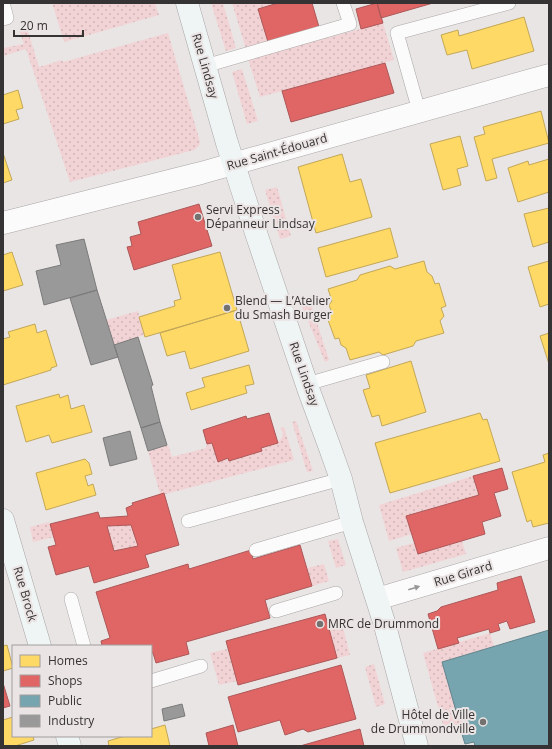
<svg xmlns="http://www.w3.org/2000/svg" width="552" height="749" viewBox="0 0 552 749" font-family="'Open Sans',sans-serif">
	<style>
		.grass { fill: url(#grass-dots) }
		.homes { fill: #ffd966; stroke: #c2a757 }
		.shops { fill: #e06666; stroke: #ad5757; fill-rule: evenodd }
		.public { fill: #76a5af; stroke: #62838a }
		.industry { fill: #999; stroke: #7b7a7a }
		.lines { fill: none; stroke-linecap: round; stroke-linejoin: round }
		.lane-casing { stroke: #aaa6a6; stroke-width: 14 }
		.street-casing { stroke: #aaa6a6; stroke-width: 23 }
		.secondary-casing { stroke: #aaa6a6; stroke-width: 23 }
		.lane { stroke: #fcfbfb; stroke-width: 13 }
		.street { stroke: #fcfbfb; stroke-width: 22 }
		.secondary { stroke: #eff4f5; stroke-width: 22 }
		.oneway { fill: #989797 }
		.poi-dot { fill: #747171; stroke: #ebe4e4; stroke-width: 1.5 }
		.labels { text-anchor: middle; stroke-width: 4; stroke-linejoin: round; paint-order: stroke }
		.street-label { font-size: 12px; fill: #353333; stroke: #ebe4e4 }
		.poi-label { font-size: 12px; fill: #353333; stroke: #ebe4e4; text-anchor: start }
	</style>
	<defs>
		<pattern id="grass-dots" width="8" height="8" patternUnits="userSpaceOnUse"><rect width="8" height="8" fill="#f2d3d5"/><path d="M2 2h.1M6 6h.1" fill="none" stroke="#d0b6b7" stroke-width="1.8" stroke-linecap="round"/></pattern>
	</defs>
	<rect width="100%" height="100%" fill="#eae5e5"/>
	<!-- grass -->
	<path class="grass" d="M 52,3 L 155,3 L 159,15 L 64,42 Z
		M 211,3 L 223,3 L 236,48 L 226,51 Z
		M 232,3 L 278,3 L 258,9 L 268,42 L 246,49 Z
		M 383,23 L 394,60 L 260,97 L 248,59 Z
		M 27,28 L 39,67 L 62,60 L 63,62 L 168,33 L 199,138 C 201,144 199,147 194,150 L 70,182 L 26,49 L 3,56 L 3,48 L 24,44 L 19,30 Z
		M 242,69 L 258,121 L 247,124 L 232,72 Z
		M 277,187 L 291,236 L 280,239 L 265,190 Z
		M 310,301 L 329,360 L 325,362 L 301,304 Z
		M 138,311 L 144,335 L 114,345 L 106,320 Z
		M 296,421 L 313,471 L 307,472 L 292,422 Z
		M 284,427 L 294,460 L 166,494 L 164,493 L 160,494 L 148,451 L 168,445 L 172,457 L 206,448 L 207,444 L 212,443 L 218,461 L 228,458 L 229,461 L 262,451 L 261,448 C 270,445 282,444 283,433 L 280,428 Z
		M 473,476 L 479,495 L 406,516 L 412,534 L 389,541 L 379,505 Z
		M 49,522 L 54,537 L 33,542 L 30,527 Z
		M 131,525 L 138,546 L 114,551 L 107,526 Z
		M 338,539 L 346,565 L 336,568 L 328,541 Z
		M 462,541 L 466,554 L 403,572 L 396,548 L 414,543 L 418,554 Z
		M 324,564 L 329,581 L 312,586 L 307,568 Z
		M 342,623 L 350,655 L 337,658 L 328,627 Z
		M 490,633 L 494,646 L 442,662 L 458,717 L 466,715 L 469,725 L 445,732 L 423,653 Z
		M 227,649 L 237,681 L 219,685 L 210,653 Z
		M 374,664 L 385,704 L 376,707 L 365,667 Z"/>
	<!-- homes -->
	<path class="homes" d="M 524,17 L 534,51 L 472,69 L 467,50 L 447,55 L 441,35 L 458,30 L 459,36 Z
		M 18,90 L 23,108 L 16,110 L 19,119 L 3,124 L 3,95 Z
		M 541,111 L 549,143 L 492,159 L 497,178 L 486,181 L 474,137 L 485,134 L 483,127 Z
		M 460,136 L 468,166 L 457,169 L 461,185 L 443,190 L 430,144 Z
		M 3,153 L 12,180 L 3,183 Z
		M 342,154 L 350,182 L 361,179 L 372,217 L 316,233 L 298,167 Z
		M 549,159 L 549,192 L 518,202 L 508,168 L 528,161 L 529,165 Z
		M 549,208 L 549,242 L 533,247 L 524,214 Z
		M 390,228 L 398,257 L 326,277 L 318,248 Z
		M 12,252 L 23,285 L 3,291 L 3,255 Z
		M 220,252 L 237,310 L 145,337 L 139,317 L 175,306 L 174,301 L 181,299 L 172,265 Z
		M 424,261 L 427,272 L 432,276 L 435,284 L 439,283 L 446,306 L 441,308 L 444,316 L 440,321 L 444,333 L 416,341 L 413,346 L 383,355 L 379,352 L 350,360 L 346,348 L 341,345 L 339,338 L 335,339 L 328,320 L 327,315 L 332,313 L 329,305 L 332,301 L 328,289 L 357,280 L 360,275 L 390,266 L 395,269 Z
		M 549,261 L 549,304 L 540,307 L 528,267 Z
		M 237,310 L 249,351 L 190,369 L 185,351 L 167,356 L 160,333 Z
		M 35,324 L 37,333 L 46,330 L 57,366 L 51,368 L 51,370 L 3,385 L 3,339 L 10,337 L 8,332 Z
		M 549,333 L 549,364 L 540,336 Z
		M 411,361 L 426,412 L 382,426 L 379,415 L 372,417 L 363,390 L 370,388 L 366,375 Z
		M 249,365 L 254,384 L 245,386 L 247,393 L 191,410 L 186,393 L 205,387 L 202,378 Z
		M 59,394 L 60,398 L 68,395 L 71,409 L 84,405 L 92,432 L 52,443 L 49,435 L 26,442 L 16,406 Z
		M 480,413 L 483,420 L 487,419 L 500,461 L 390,493 L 375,443 Z
		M 549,453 L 549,523 L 533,527 L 531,520 L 527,522 L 512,472 L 545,462 L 543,455 Z
		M 85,459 L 89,463 L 92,474 L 85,476 L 88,486 L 93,484 L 96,495 L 46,510 L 36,473 Z
		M 7,645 L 13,668 L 3,671 L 3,646 Z
		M 13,717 L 13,736 L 33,736 L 34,740 L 15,746 L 3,746 L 3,720 Z
		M 165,725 L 170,746 L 109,746 L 108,741 L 125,736 L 151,736 L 151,729 Z"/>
	<!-- shops -->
	<path class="shops" d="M 278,3 L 312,3 L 319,27 L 268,42 L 258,9 Z
		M 377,3 L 433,3 L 381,18 Z
		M 377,3 L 383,23 L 361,29 L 356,9 Z
		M 385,63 L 394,93 L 291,122 L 282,91 Z
		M 199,204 L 212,246 L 134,270 L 127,247 L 132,246 L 130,237 L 141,234 L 138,222 Z
		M 269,413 L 278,443 L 261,448 L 262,451 L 229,461 L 228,458 L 218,462 L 212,443 L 207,444 L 203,430 L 246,416 L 247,419 Z
		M 502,468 L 508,489 L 494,493 L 501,516 L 482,522 L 485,534 L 418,554 L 406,516 L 479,495 L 473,476 Z
		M 164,493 L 179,545 L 145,555 L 149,567 L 94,583 L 89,566 L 56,575 L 48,547 L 56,545 L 50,524 L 98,512 L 100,518 L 128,516 L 126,508 L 133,505 L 132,503 ZM 131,525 L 138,546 L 114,551 L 107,526 Z
		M 300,545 L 312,586 L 265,600 L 270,618 L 186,642 L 189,654 L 156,663 L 153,653 L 151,653 L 151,646 L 102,646 L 101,641 L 110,638 L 96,592 L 188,564 L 189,569 L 251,550 L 253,559 Z
		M 521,576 L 535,622 L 510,629 L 507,621 L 498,624 L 500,630 L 490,633 L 489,629 L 457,638 L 459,643 L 438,649 L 428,614 L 437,611 L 441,607 L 498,590 L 497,583 Z
		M 325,614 L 337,658 L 238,685 L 226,641 Z
		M 341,665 L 356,719 L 308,732 L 303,729 L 285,735 L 280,720 L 238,732 L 228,697 Z
		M 3,683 L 10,706 L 3,708 Z
		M 233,725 L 238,746 L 209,746 L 206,733 Z
		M 360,729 L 364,746 L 300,746 Z"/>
	<!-- public -->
	<path class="public" d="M 549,630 L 549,746 L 475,746 L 474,742 L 465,744 L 460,728 L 469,725 L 466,715 L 458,718 L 442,662 Z"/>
	<!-- industry -->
	<path class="industry" d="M 84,239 L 97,290 L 44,305 L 36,271 L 61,265 L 56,245 Z
		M 97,290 L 118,357 L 91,365 L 70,298 Z
		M 138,337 L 153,385 L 151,386 L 160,422 L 141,428 L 114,345 Z
		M 160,422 L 167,445 L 148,451 L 141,428 Z
		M 130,431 L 137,459 L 110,466 L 103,438 Z
		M 182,704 L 185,716 L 164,721 L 162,709 Z"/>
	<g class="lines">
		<!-- lane casing -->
		<g class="lane-casing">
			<path id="lane" d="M 3,19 L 7,18 L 3,3
				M 205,66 L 350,24 L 343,3
				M 419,111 L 397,33 L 509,3
				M 307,384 L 383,362
				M 188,521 L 341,479
				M 256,550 L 352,522
				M 71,599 L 84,646
				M 276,611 L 336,593
				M 151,681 L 201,666"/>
		</g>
		<!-- street casing -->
		<g class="street-casing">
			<path id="street" d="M 3,223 L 201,173 L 549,75
				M 377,599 L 549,548"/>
		</g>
		<!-- secondary casing -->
		<g class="secondary-casing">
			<path id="secondary" d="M 187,3 L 227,143 L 257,236 L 309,391 L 330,448 L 341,479 L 352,522 L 384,622 L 417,746
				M 3,520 L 40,646
				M 67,736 L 70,746"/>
		</g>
		<!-- lane -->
		<use href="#lane" class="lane"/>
		<!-- street -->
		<use href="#street" class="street"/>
		<!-- secondary -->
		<use href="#secondary" class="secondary"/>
	</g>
	<!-- one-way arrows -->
	<defs><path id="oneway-solid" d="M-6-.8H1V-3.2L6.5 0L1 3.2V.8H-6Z"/></defs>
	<use class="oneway" href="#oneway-solid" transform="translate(414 588) rotate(-17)"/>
	<!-- markers -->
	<g class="poi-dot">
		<circle cx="198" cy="217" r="4"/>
		<circle cx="227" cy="308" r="4"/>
		<circle cx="320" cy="624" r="4"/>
		<circle cx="483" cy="722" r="4"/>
	</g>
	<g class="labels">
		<!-- street labels -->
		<g class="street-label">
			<text transform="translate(205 66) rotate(74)" y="4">Rue Lindsay</text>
			<text transform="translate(277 152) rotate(-16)" y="4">Rue Saint-Édouard</text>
			<text transform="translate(304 374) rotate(71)" y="4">Rue Lindsay</text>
			<text transform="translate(463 574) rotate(-17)" y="4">Rue Girard</text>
			<text transform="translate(25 594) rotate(74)" y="4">Rue Brock</text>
		</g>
		<!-- poi labels -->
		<g class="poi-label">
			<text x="206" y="214">Servi Express<tspan x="206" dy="14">Dépanneur Lindsay</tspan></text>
			<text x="235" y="305">Blend — L’Atelier<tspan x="235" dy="14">du Smash Burger</tspan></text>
			<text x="328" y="628">MRC de Drummond</text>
			<text x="475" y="719" text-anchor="end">Hôtel de Ville<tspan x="475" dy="14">de Drummondville</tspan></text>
		</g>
	</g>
	<!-- border -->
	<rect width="552" height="749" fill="none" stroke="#353333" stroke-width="8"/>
	<!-- legend -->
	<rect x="12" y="645" width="140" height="92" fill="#ebe4e4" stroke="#a29d9d"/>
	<rect x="20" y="655" width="20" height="12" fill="#ffd966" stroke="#a29d9d"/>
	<text x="48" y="665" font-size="12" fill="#353333">Homes</text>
	<rect x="20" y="675" width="20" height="12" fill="#e06666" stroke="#a29d9d"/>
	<text x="48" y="685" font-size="12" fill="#353333">Shops</text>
	<rect x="20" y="695" width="20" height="12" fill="#76a5af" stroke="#a29d9d"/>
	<text x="48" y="705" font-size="12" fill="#353333">Public</text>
	<rect x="20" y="715" width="20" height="12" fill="#999999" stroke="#a29d9d"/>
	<text x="48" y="725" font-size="12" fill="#353333">Industry</text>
	<!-- scale -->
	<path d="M14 30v6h69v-6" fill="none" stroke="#353333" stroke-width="2"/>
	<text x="20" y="30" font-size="12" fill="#353333" stroke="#ebe4e4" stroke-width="3" paint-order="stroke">20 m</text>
</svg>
